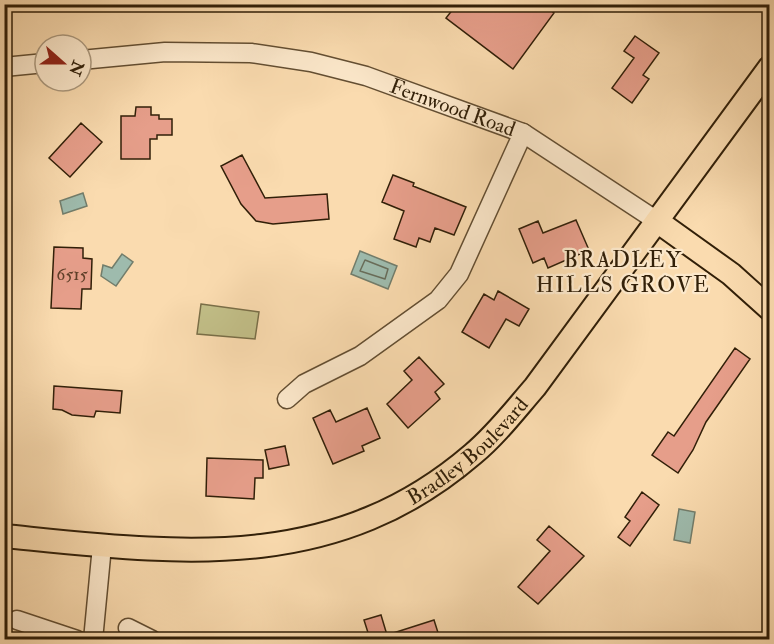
<svg xmlns="http://www.w3.org/2000/svg" width="774" height="644" viewBox="0 0 774 644" font-family="'IM FELL Double Pica',serif">
	<style>
		.green { fill: #c2bf88; stroke: #7a6f48; stroke-width: 1.5 }
		.water { fill: #9ebbad; stroke: #727d6b; stroke-width: 1.5 }
		.lines { fill: none; stroke-linecap: round; stroke-linejoin: round }
		.shore { stroke: #686d5a; stroke-width: 1.5 }
		.building { fill: #e69e8a; stroke: #311f08; stroke-width: 1.5 }
		.minor-casing { stroke: #634e32; stroke-width: 21 }
		.major-casing { stroke: #311f08; stroke-width: 26 }
		.minor { stroke: #fce8cb; stroke-width: 18 }
		.major { stroke: #fadbaf; stroke-width: 22 }
		.labels { text-anchor: middle; stroke-width: 4.5; stroke-linejoin: round; paint-order: stroke }
		.number-label { font-size: 18px; fill: #5e3f28 }
		.street-label { font-size: 21px; fill: #311f08; stroke: #fce8cb }
		.neighbourhood-label { font-size: 22px; letter-spacing: 1.5px; fill: #311f08; stroke: #fce8cb }
	</style>
	<rect width="100%" height="100%" fill="#fadbaf"/>
	<filter id="stains"><feTurbulence type="fractalNoise" baseFrequency=".00333" numOctaves="4"/><feColorMatrix values="0 0 0 0 .2 0 0 0 0 .09 0 0 0 0 .02 0 0 0 .5 -.17"/></filter>
	<radialGradient id="worn" r=".72"><stop offset=".6" stop-color="#630" stop-opacity="0"/><stop offset="1" stop-color="#630" stop-opacity=".3"/></radialGradient>
	<!-- green -->
	<path class="green" d="M 201,304 L 259,312 L 255,339 L 197,334 Z"/>
	<!-- water -->
	<path class="water" d="M 83,193 L 87,206 L 63,214 L 60,201 Z
		M 360,251 L 397,266 L 388,289 L 351,274 Z
		M 122,254 L 133,262 L 116,286 L 101,276 L 103,265 L 112,268 Z
		M 679,509 L 695,512 L 690,543 L 674,540 Z"/>
	<g class="lines">
		<!-- shore -->
		<path class="shore" d="M 365,260 L 388,269 L 385,279 L 360,271 Z"/>
	</g>
	<!-- building -->
	<path class="building" d="M 457,4 L 543,4 L 554,13 L 513,69 L 446,18 Z
		M 635,36 L 659,53 L 643,75 L 649,79 L 632,103 L 612,88 L 634,58 L 624,51 Z
		M 136,107 L 151,107 L 151,115 L 159,115 L 159,119 L 172,119 L 172,135 L 157,135 L 157,139 L 150,139 L 150,159 L 121,159 L 121,116 L 135,116 Z
		M 81,123 L 102,142 L 70,177 L 49,158 Z
		M 242,155 L 265,198 L 327,194 L 329,219 L 273,224 L 256,221 L 241,204 L 221,166 Z
		M 393,175 L 414,183 L 413,186 L 466,207 L 454,235 L 435,228 L 430,242 L 419,238 L 416,247 L 394,239 L 404,211 L 382,202 Z
		M 576,220 L 589,250 L 548,268 L 544,258 L 533,263 L 519,229 L 538,221 L 543,233 Z
		M 54,247 L 83,248 L 83,258 L 92,259 L 91,289 L 82,289 L 81,309 L 51,308 Z
		M 498,291 L 529,309 L 519,326 L 506,319 L 489,348 L 462,332 L 484,294 L 494,300 Z
		M 735,348 L 750,359 L 706,422 L 693,450 L 678,473 L 652,455 L 668,432 L 674,436 Z
		M 419,357 L 444,384 L 435,392 L 440,399 L 408,428 L 387,404 L 412,380 L 404,371 Z
		M 54,386 L 122,391 L 120,413 L 96,411 L 94,417 L 72,415 L 62,410 L 53,409 Z
		M 367,408 L 380,438 L 362,446 L 364,451 L 333,464 L 313,418 L 330,410 L 336,422 Z
		M 285,446 L 289,465 L 269,469 L 265,450 Z
		M 207,458 L 263,460 L 263,478 L 255,478 L 254,499 L 206,496 Z
		M 642,492 L 659,505 L 630,546 L 618,537 L 630,521 L 625,517 Z
		M 549,526 L 584,556 L 538,604 L 518,587 L 550,551 L 537,540 Z
		M 381,615 L 387,635 L 434,620 L 440,639 L 370,639 L 364,620 Z"/>
	<g class="lines">
		<!-- minor casing -->
		<g class="minor-casing">
			<g id="minor">
				<path id="s1" d="M 81,60 L 165,52 L 251,53 L 311,62 L 366,76 L 523,133 L 657,221"/>
				<path d="M 4,67 L 45,63"/>
				<path d="M 287,399 L 304,384 L 360,356 L 438,300 L 459,274 L 523,133"/>
				<path d="M 17,620 L 77,640"/>
				<path d="M 128,628 L 152,640"/>
				<path d="M 93,640 L 102,546"/>
			</g>
		</g>
		<!-- major casing -->
		<g class="major-casing">
			<g id="major">
				<path d="M 657,221 L 731,274 L 770,309"/>
				<path id="s2" d="M 4,536 C 176,553 331,576 473,454 C 496,435 515,410 535,387 L 770,67"/>
			</g>
		</g>
		<!-- minor -->
		<use href="#minor" class="minor"/>
		<!-- major -->
		<use href="#major" class="major"/>
	</g>
	<g class="labels">
		<!-- number labels -->
		<g class="number-label">
			<text x="72" y="280">6515</text>
		</g>
		<!-- street labels -->
		<g class="street-label">
			<text dy="7" stroke="none"><textPath href="#s1" startOffset="380">Fernwood Road</textPath></text>
			<text dy="7" stroke="none"><textPath href="#s2" startOffset="490">Bradley Boulevard</textPath></text>
		</g>
		<!-- neighbourhood labels -->
		<g class="neighbourhood-label">
			<text x="623" y="267">BRADLEY<tspan x="623" dy="25">HILLS GROVE</tspan></text>
		</g>
	</g>
	<!-- margin -->
	<rect width="774" height="644" fill="none" stroke="#fadbaf" stroke-width="24"/>
	<rect x="6" y="6" width="762" height="632" fill="none" stroke="#311f08" stroke-width="3"/>
	<rect x="12" y="12" width="750" height="620" fill="none" stroke="#311f08" stroke-width="1.5"/>
	<!-- north arrow -->
	<g transform="translate(63 63) rotate(111)"><circle r="28" fill="#fce8cb" stroke="#ab987d" stroke-width="1.5"/>
	<path d="M0-4.5L10 22L0 15L-10 22Z" fill="#8f2418"/>
	<text y="-9" font-size="16" font-weight="bold" text-anchor="middle" fill="#311f08">N</text>
	</g>
	<rect width="100%" height="100%" filter="url(#stains)"/>
	<rect width="100%" height="100%" fill="url(#worn)"/>
</svg>
